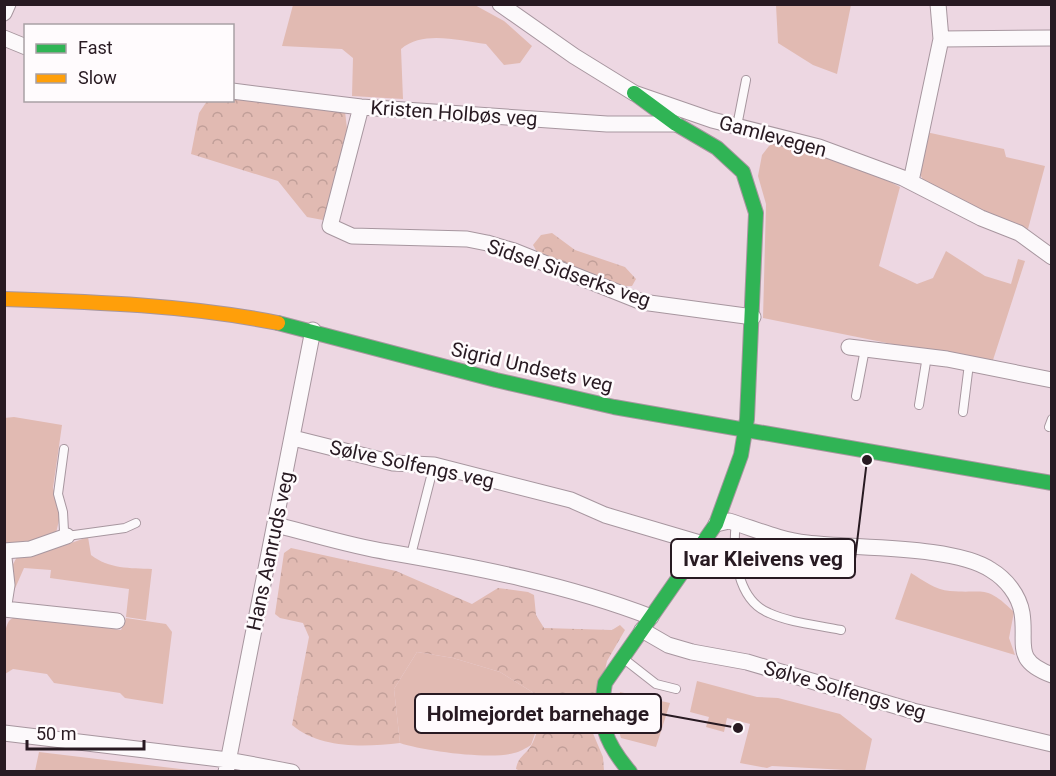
<svg xmlns="http://www.w3.org/2000/svg" width="1056" height="776" viewBox="0 0 1056 776" font-family="Roboto,sans-serif">
	<style>
		.green { fill: #e1bab2 }
		.forest { fill: url(#forest-crowns) }
		.lines { fill: none; stroke-linecap: round; stroke-linejoin: round }
		.lane-casing { stroke: #a7969f; stroke-width: 10 }
		.street-casing { stroke: #a7969f; stroke-width: 17 }
		.fast-casing { stroke: #a7969f; stroke-width: 16 }
		.slow-casing { stroke: #a7969f; stroke-width: 16 }
		.lane { stroke: #fcf9fb; stroke-width: 8 }
		.street { stroke: #fcf9fb; stroke-width: 15 }
		.fast { stroke: #30b455; stroke-width: 14 }
		.slow { stroke: #ff9f0a; stroke-width: 14 }
		.labels { text-anchor: middle; stroke-width: 5; stroke-linejoin: round; paint-order: stroke }
		.street-label { font-size: 20px; fill: #281a22; stroke: #fffbfd }
		.leader { fill: none; stroke: #281a22; stroke-width: 2 }
		.callout-dot { fill: #281a22; stroke: #fffbfd; stroke-width: 2 }
		.callout { fill: #fffbfd; stroke: #281a22; stroke-width: 2 }
		.callout-label { font-size: 21px; text-anchor: middle; font-weight: bold; fill: #281a22 }
	</style>
	<defs>
		<pattern id="forest-crowns" width="20" height="18" patternUnits="userSpaceOnUse" patternTransform="scale(1.5)"><rect width="20" height="18" fill="#e1bab2"/><path d="M2 6a3 3 0 1 1 6 0M12 15a3 3 0 1 1 6 0" fill="none" stroke="#c19f99"/></pattern>
	</defs>
	<rect width="100%" height="100%" fill="#edd7e2"/>
	<!-- green -->
	<path class="green" d="M 473,4 L 504,21 L 532,46 L 520,63 L 504,65 L 486,44 C 459,41 424,30 401,49 L 403,99 L 352,96 L 353,58 L 342,49 L 282,46 L 293,5 Z
		M 776,5 L 851,5 L 837,74 L 813,65 L 778,43 Z
		M 926,132 L 1004,149 L 1006,157 L 1045,166 L 1028,229 L 997,218 L 923,180 L 917,168 Z
		M 780,140 L 873,173 L 900,187 L 879,266 L 917,284 L 933,278 L 946,251 L 985,276 L 1011,284 L 1018,259 L 1025,261 L 993,360 L 897,345 L 763,318 L 766,204 L 758,176 L 762,155 L 769,146 Z
		M 14,417 L 62,425 L 53,488 L 61,512 L 56,533 L 43,542 L 5,546 L 4,418 Z
		M 88,537 L 91,555 C 109,569 130,568 152,569 L 146,620 L 126,617 L 129,589 L 50,578 L 51,570 L 24,568 L 10,600 L 11,568 L 18,555 L 60,547 Z
		M 911,573 C 923,580 935,590 950,591 C 985,594 985,584 1014,612 L 1009,638 L 1015,655 L 895,619 Z
		M 22,616 L 121,630 L 126,618 L 166,624 L 172,632 L 163,704 L 125,698 L 120,693 L 54,683 L 47,674 L 13,669 L 5,674 L 5,684 C 5,667 0,636 9,621 C 12,617 17,617 22,616 Z
		M 417,652 L 453,658 L 500,672 L 537,695 L 540,720 L 531,745 C 526,748 520,752 514,753 C 491,760 423,751 400,743 L 394,689 Z
		M 697,681 L 757,697 L 778,698 L 840,714 L 872,739 L 865,771 L 772,766 L 767,768 L 740,763 L 750,724 L 727,718 L 724,732 L 706,727 L 709,717 L 690,712 Z
		M 620,692 L 670,703 L 656,747 L 621,738 L 615,719 Z
		M 39,752 L 197,771 L 35,771 Z"/>
	<!-- forest -->
	<path class="forest" d="M 233,99 L 345,111 L 348,138 L 323,220 L 307,217 L 278,181 L 191,154 L 199,113 L 207,101 Z
		M 552,233 L 575,250 L 625,267 L 636,279 L 632,286 L 617,286 L 538,254 L 533,245 L 541,235 Z
		M 291,548 L 396,571 L 472,604 L 498,588 L 528,592 L 534,595 L 536,615 L 544,628 L 612,630 L 620,625 L 625,630 L 607,661 L 592,731 L 603,757 L 604,771 L 520,771 L 516,769 C 518,756 526,755 532,744 C 540,729 539,712 537,695 L 500,672 L 453,658 L 417,652 L 394,689 L 400,743 C 365,747 320,749 292,725 L 309,637 L 303,623 L 280,618 L 275,614 L 284,553 Z"/>
	<g class="lines">
		<!-- lane casing -->
		<g class="lane-casing">
			<path id="lane" d="M 737,126 L 746,80
				M 856,396 L 865,349
				M 919,405 L 927,356
				M 963,412 L 969,364
				M 1049,427 L 1052,419
				M 64,449 L 58,494 L 63,512 L 64,531 L 67,536 L 125,528 L 136,523
				M 736,523 C 732,553 737,600 769,613 C 791,623 818,625 841,630
				M 411,555 L 434,465
				M 624,659 L 656,684 L 676,689"/>
		</g>
		<!-- street casing -->
		<g class="street-casing">
			<path id="street" d="M 500,4 L 574,56 L 634,93 L 712,120 L 819,147 L 903,178 L 981,218 L 1019,233 L 1052,257
				M 4,13 L 8,4
				M 4,38 L 26,47
				M 941,39 L 1052,38
				M 232,91 L 361,107 L 607,124 L 676,124
				M 361,107 L 330,226 L 352,236 L 467,239 L 487,243 L 514,251 L 642,302 L 753,317
				M 911,181 L 941,39 L 938,4
				M 849,347 L 947,359 L 1052,380
				M 293,438 L 393,463 L 434,465 L 571,500 L 605,515 L 703,544
				M 716,524 L 729,521 C 755,529 780,540 807,543 C 854,549 954,545 991,570 C 1006,579 1019,595 1022,613 C 1027,645 1012,660 1052,675
				M 276,525 C 313,534 350,546 388,552 C 476,567 568,585 651,617
				M 4,551 L 30,549 L 67,536
				M 4,558 L 7,585 L 4,604
				M 4,609 L 117,621
				M 642,630 L 668,645 L 692,652 L 747,662 L 913,711 L 1052,744
				M 4,733 L 228,760 L 292,772
				M 226,772 L 313,330"/>
		</g>
		<!-- fast casing -->
		<g class="fast-casing">
			<path id="fast" d="M 278,323 L 496,380 L 614,407 L 1052,483
				M 630,772 C 604,741 598,723 605,683 L 716,524 L 741,455 L 747,419 L 756,213 L 743,172 L 717,148 L 676,124 L 634,93"/>
		</g>
		<!-- slow casing -->
		<g class="slow-casing">
			<path id="slow" d="M 4,299 C 96,302 188,305 278,323"/>
		</g>
		<!-- lane -->
		<use href="#lane" class="lane"/>
		<!-- street -->
		<use href="#street" class="street"/>
		<!-- fast -->
		<use href="#fast" class="fast"/>
		<!-- slow -->
		<use href="#slow" class="slow"/>
	</g>
	<g class="labels">
		<!-- street labels -->
		<g class="street-label">
			<text transform="translate(454 113) rotate(4)" y="7">Kristen Holbøs veg</text>
			<text transform="translate(773 136) rotate(15)" y="7">Gamlevegen</text>
			<text transform="translate(569 273) rotate(19)" y="7">Sidsel Sidserks veg</text>
			<text transform="translate(532 367) rotate(13)" y="7">Sigrid Undsets veg</text>
			<text transform="translate(412 464) rotate(12)" y="7">Sølve Solfengs veg</text>
			<text transform="translate(270 551) rotate(-78)" y="7">Hans Aanruds veg</text>
			<text transform="translate(845 690) rotate(16)" y="7">Sølve Solfengs veg</text>
		</g>
	</g>
	<!-- callouts -->
	<path class="leader" d="M867 460L855 559M738 728L661 714"/>
	<g class="callout-dot">
		<circle cx="867" cy="460" r="6"/>
		<circle cx="738" cy="728" r="6"/>
	</g>
	<g class="callout">
		<rect x="671" y="539" width="184" height="39" rx="6"/>
		<rect x="415" y="694" width="246" height="39" rx="6"/>
	</g>
	<g class="callout-label">
		<text x="763" y="566">Ivar Kleivens veg</text>
		<text x="538" y="721">Holmejordet barnehage</text>
	</g>
	<!-- border -->
	<rect width="1056" height="776" fill="none" stroke="#281a22" stroke-width="12"/>
	<!-- legend -->
	<rect x="24" y="24" width="210" height="78" fill="#fffbfd" stroke="#a9a1a5" stroke-width="1.5"/>
	<rect x="36" y="44" width="30" height="9" fill="#30b455" stroke="#a9a1a5" stroke-width="1.5"/>
	<text x="78" y="54" font-size="18" fill="#281a22">Fast</text>
	<rect x="36" y="74" width="30" height="9" fill="#ff9f0a" stroke="#a9a1a5" stroke-width="1.5"/>
	<text x="78" y="84" font-size="18" fill="#281a22">Slow</text>
	<!-- scale -->
	<path d="M27 740v9h117v-9" fill="none" stroke="#281a22" stroke-width="3"/>
	<text x="36" y="740" font-size="18" fill="#281a22" stroke="#fffbfd" stroke-width="4.5" paint-order="stroke">50 m</text>
</svg>
